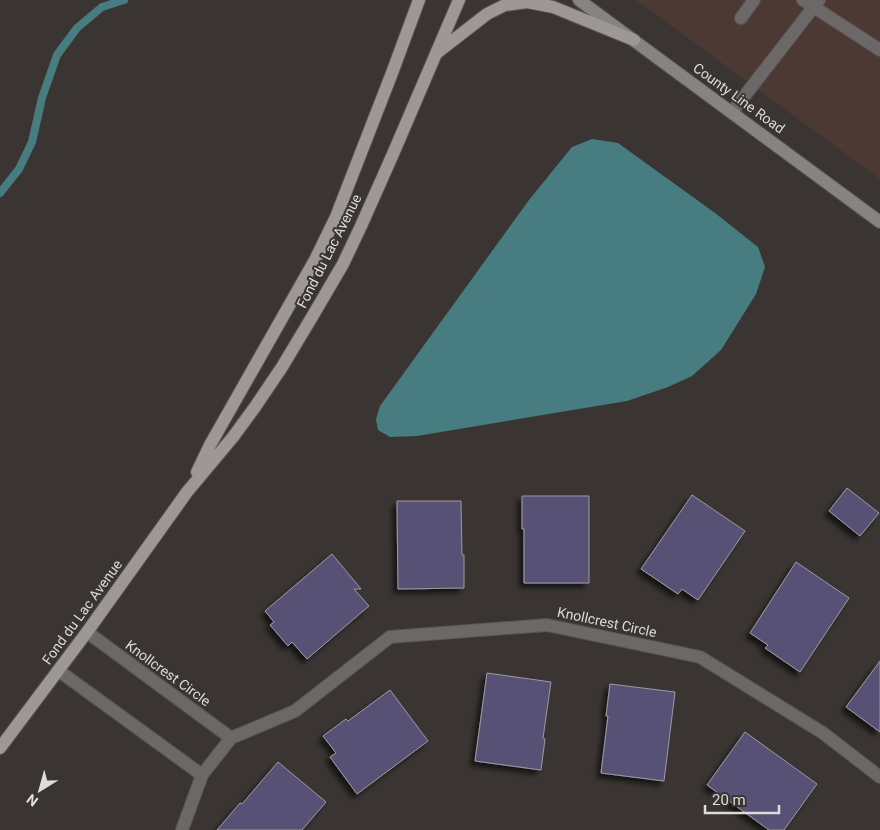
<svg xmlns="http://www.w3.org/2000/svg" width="880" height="830" viewBox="0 0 880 830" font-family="Roboto,sans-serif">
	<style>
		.industrial { fill: #4d3934 }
		.water { fill: #477d81 }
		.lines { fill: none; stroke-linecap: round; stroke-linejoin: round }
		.stream { stroke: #477d81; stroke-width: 8 }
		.building { fill: #575175; stroke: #9c9ba1; filter: url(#shadow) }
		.lane-casing { stroke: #585351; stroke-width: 14 }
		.street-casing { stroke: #585351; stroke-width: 14 }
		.secondary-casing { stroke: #585351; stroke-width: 14 }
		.primary-casing { stroke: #585351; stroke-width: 14 }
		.lane { stroke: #6b6867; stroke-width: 12 }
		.street { stroke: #6b6867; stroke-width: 12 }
		.secondary { stroke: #878382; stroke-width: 12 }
		.primary { stroke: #9d9896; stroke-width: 12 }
		.labels { text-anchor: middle; stroke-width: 4; stroke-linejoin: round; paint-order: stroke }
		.street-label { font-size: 14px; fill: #dedbd9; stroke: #3a3533 }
	</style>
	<defs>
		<filter id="shadow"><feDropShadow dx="-4.5" dy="4.5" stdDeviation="2.5" flood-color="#0009"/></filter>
	</defs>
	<rect width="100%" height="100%" fill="#3a3533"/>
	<!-- industrial -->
	<path class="industrial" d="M 636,0 L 880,0 L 880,179 Z"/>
	<!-- water -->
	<path class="water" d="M 592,139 L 618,143 L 715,213 L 758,247 L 765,267 L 756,294 L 721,350 L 692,376 L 668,387 L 627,401 L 417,436 L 390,437 L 378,430 L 376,419 L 380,406 L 529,200 L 572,147 Z"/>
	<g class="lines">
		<!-- stream -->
		<path class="stream" d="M 0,193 L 19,169 L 32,142 L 42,98 L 57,55 L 77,28 L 102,7 L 124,0"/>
	</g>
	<!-- building -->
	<path class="building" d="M 847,488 L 879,513 L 860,536 L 829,511 Z
		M 692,495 L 745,531 L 698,600 L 682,589 L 678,594 L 641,569 Z
		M 522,496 L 589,496 L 589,583 L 524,583 L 524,529 L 522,529 Z
		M 397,501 L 461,501 L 462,555 L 464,555 L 464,588 L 398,589 Z
		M 332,554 L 361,589 L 354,589 L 369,606 L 307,659 L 292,642 L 288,646 L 270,625 L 274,622 L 265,611 Z
		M 796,562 L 849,598 L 800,672 L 765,648 L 768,645 L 750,633 Z
		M 880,661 L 880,732 L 846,707 Z
		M 487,673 L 551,682 L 543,738 L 545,739 L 541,770 L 475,761 Z
		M 610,684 L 675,692 L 664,781 L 601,773 L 608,716 L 606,716 Z
		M 390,690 L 428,741 L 357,794 L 330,757 L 336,753 L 323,736 L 346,719 L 348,721 Z
		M 745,732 L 817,784 L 784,830 L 769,830 L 707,785 Z
		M 278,762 L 326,802 L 302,830 L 217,830 L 240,803 L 242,804 Z"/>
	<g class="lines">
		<!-- lane casing -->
		<g class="lane-casing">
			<path id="lane" d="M 803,0 L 880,50
				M 741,18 L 754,0
				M 732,112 L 819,0"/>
		</g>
		<!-- street casing -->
		<g class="street-casing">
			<path id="street" d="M 87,632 L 231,738
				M 59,671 L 202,775
				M 182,830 L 202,775 L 231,738 L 295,711 L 390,637 L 547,625 L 700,657 L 823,733 L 880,777"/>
		</g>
		<!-- secondary casing -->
		<g class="secondary-casing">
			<path id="secondary" d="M 579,0 L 880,222"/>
		</g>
		<!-- primary casing -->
		<g class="primary-casing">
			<path id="primary" d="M 438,52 L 487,14 L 505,5 L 527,2 L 553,7 L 634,40
				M 197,472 L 210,445 L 315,260 L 336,217 L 392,73 L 419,0
				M 0,748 L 87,632 L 187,492 L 233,437 L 255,407 L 282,367 L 312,317 L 343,264 L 361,226 L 393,154 L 459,0"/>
		</g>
		<!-- lane -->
		<use href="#lane" class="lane"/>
		<!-- street -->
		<use href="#street" class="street"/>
		<!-- secondary -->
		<use href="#secondary" class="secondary"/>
		<!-- primary -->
		<use href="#primary" class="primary"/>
	</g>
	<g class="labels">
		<!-- street labels -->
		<g class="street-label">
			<text transform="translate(739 98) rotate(36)" y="5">County Line Road</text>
			<text transform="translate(329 251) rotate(-63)" y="5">Fond du Lac Avenue</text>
			<text transform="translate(82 612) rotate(-54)" y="5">Fond du Lac Avenue</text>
			<text transform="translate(607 622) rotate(12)" y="5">Knollcrest Circle</text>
			<text transform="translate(168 673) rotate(36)" y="5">Knollcrest Circle</text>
		</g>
	</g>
	<!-- north arrow -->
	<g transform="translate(40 790) rotate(217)" stroke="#3a3533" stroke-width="4" paint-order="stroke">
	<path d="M0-4L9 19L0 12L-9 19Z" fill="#dedbd9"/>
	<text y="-8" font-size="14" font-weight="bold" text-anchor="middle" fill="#dedbd9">N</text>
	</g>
	<!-- scale -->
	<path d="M705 805v8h74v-8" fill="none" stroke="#dedbd9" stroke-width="2.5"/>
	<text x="712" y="805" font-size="15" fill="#dedbd9" stroke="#3a3533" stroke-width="4" paint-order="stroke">20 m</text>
</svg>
